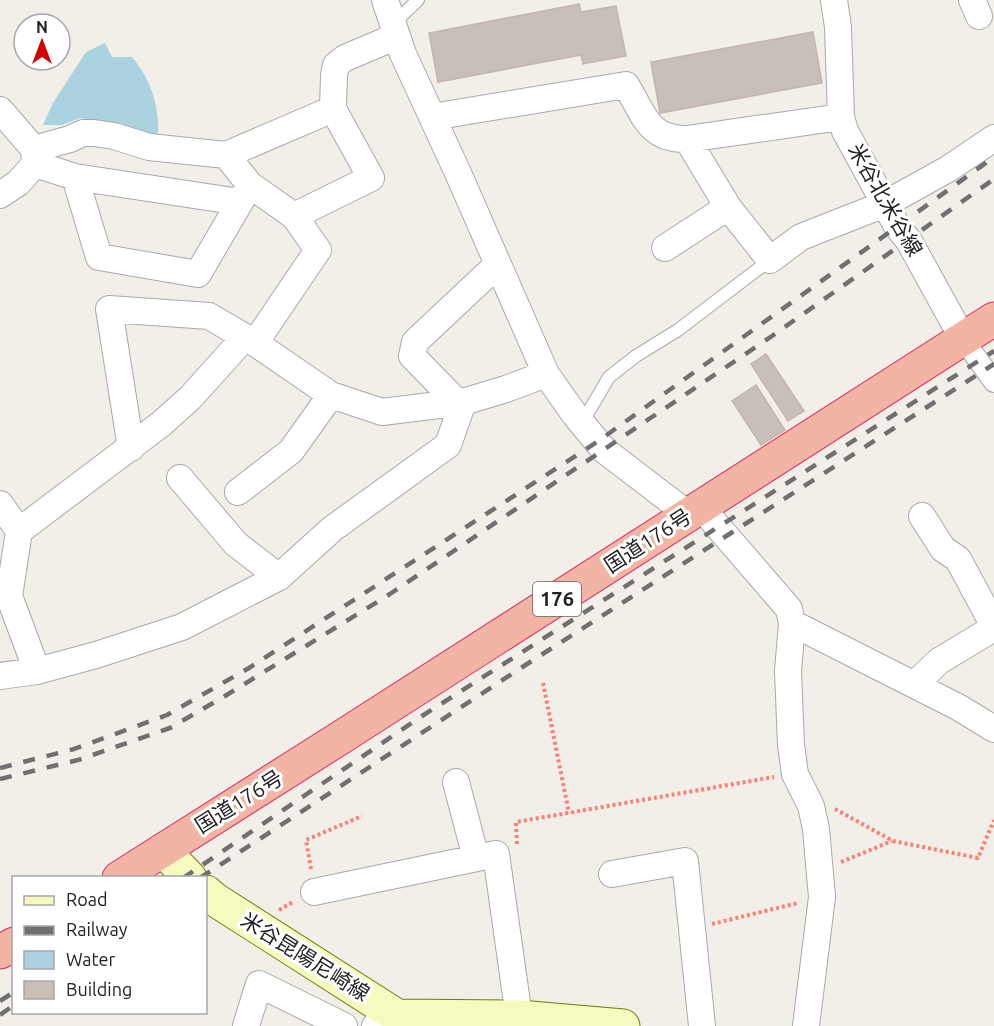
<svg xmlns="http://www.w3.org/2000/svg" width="994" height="1026" viewBox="0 0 994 1026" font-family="Ubuntu,'Noto Sans JP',sans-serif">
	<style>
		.water { fill: #aad3df }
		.building { fill: #c7bfb8; stroke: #c4b6ab; stroke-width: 1.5 }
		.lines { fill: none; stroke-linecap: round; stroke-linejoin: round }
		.service-casing { stroke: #a9a9a9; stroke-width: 14 }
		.pedestrian-casing { stroke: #a9a9a9; stroke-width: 22 }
		.minor-casing { stroke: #a9a9a9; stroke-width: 28 }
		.secondary-casing { stroke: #707d05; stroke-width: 35 }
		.trunk-casing { stroke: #dc2a67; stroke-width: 35 }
		.path { stroke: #fa8072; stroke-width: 4; stroke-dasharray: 3 3; stroke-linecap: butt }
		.service { stroke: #fff; stroke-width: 12 }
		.pedestrian { stroke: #fff; stroke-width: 20 }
		.minor { stroke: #fff; stroke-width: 26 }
		.secondary { stroke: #f7fabf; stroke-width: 33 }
		.trunk { stroke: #f2b4a3; stroke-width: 33 }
		.rail { stroke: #707070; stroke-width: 4.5; stroke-dasharray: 12 12; stroke-linecap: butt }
		.labels { text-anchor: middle; stroke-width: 6; stroke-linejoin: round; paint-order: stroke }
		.shield { fill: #fff; stroke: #646464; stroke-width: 1.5 }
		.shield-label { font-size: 20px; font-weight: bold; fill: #222 }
		.street-label { font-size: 21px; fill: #222; stroke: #fff }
	</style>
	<rect width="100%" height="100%" fill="#f2efe9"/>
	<!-- water -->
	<path class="water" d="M 105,43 L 112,57 L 132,57 C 152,81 160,108 158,139 L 118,125 L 80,118 L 62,125 L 43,125 L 53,103 L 86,52 Z"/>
	<!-- building -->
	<path class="building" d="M 579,4 L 581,12 L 616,6 L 626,56 L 583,64 L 581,55 L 438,82 L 429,33 Z
		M 813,32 L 822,83 L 660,113 L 651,62 Z
		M 766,354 L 804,411 L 788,421 L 751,364 Z
		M 756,385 L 785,430 L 761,445 L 732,401 Z"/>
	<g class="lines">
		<!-- service casing -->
		<g class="service-casing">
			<path id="service" d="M 393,24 L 418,0
				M 582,423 L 609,377 L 636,356 L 678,330 L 770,260"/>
		</g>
		<!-- pedestrian casing -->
		<g class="pedestrian-casing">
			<path id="pedestrian" d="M 963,339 L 994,382"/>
		</g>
		<!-- minor casing -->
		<g class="minor-casing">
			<path id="minor" d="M 385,0 L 403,54 L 458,173 L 546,374 L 575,415 L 604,450 L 689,515
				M 834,0 L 838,27 L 841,117 L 845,131 L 897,226 L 909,241 L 963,339
				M 972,0 L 979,16
				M 0,110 L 34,149 L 70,139 L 83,133 L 94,133 L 114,136 L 149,147 L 226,155 L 250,185 L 294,216 L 318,250 L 255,343
				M 432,117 L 626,85 C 644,114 648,140 687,139 L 841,117
				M 687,139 L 728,207 L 770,260 L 801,237 L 885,204 L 948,169 L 994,138
				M 34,149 L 35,164 L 75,177 L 240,202
				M 226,155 L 333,109
				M 75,177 L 99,257 L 198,274 L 250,185
				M 0,195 L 18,183 L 35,164
				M 294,216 L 371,178 L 333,109 L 334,75 L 336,65 L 345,58 L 397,36
				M 665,248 L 728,207
				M 457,402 L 412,356 L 415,342 L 497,265
				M 131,448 L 109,309 L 209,316 L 255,343 L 331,395 L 382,412 L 463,402
				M 180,478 L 236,544 L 279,577
				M 238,492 L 291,451 L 331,395
				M 0,504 L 19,531 L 9,596 L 37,671 L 0,676
				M 701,507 L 789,609 L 792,623 L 788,671 L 791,745 L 795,774 L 811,806 L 816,829 L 822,897 L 806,1026
				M 922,516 L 943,549 L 958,559 L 994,626
				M 19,531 L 161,424 L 190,398 L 245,337
				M 792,623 L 958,707 L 994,729
				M 37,671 L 96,655 L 182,627 L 279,577 L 332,529 L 448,445 L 463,402 L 506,389 L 546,374
				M 915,684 L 939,661 L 994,628
				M 456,782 L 476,858
				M 612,874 L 685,861 L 702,1026
				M 314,892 L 496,854 L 519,1017
				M 246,1026 L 259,984 L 344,1026
				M 375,1026 L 390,1023 L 397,1016"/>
		</g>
		<!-- secondary casing -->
		<g class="secondary-casing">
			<path id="secondary" d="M 163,850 L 190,878
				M 206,892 L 214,899 L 397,1016 L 519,1017 L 623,1026"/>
		</g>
		<!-- trunk casing -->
		<g class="trunk-casing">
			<path id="trunk" d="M 119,878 L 340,738 L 994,319
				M 0,952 L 14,944"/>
		</g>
		<!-- path -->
		<path class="path" d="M 543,683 L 569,813
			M 835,809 L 893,841 L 978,858 L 994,820
			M 517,844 L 516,822 L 774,777
			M 841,862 L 892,841
			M 311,869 L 306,840 L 362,816
			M 279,910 L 293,902
			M 712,924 L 798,903"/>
		<!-- service -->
		<use href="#service" class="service"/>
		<!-- pedestrian -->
		<use href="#pedestrian" class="pedestrian"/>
		<!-- minor -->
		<use href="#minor" class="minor"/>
		<!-- secondary -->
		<use href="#secondary" class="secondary"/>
		<!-- trunk -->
		<use href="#trunk" class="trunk"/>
		<!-- rail -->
		<path class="rail" d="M 0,768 L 74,749 L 167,715 L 249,668 L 597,442 L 994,157
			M 0,779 L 78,760 L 170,728 L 225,696 L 390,594 L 772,336 L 994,179
			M 183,878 L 422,716 L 994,351
			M 200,878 L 524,666 L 994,364
			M 0,1001 L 14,992
			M 0,1015 L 14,1005"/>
	</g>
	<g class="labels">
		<!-- shield labels -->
		<rect class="shield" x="533" y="582" width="48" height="34" rx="4.5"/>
		<g class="shield-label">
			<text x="557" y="606">176</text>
		</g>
		<!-- street labels -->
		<g class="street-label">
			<text transform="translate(885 200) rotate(60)" y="7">米谷北米谷線</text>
			<text transform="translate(648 541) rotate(-33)" y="7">国道176号</text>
			<text transform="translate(239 802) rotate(-32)" y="7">国道176号</text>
			<text transform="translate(305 957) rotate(32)" y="7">米谷昆陽尼崎線</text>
		</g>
	</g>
	<!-- legend -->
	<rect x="12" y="876" width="195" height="138" fill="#ffffff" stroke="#a7a7a7" stroke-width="1.5"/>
	<rect x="24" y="896" width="30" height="9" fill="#f7fabf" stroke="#a7a7a7" stroke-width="1.5"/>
	<text x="66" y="906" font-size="18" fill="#222222">Road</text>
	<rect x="24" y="926" width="30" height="9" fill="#707070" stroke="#a7a7a7" stroke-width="1.5"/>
	<text x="66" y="936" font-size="18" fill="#222222">Railway</text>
	<rect x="24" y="951" width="30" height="18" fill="#aad3df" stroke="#a7a7a7" stroke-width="1.5"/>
	<text x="66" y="966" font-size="18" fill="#222222">Water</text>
	<rect x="24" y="981" width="30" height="18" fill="#c7bfb8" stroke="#a7a7a7" stroke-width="1.5"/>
	<text x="66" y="996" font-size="18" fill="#222222">Building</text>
	<!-- north arrow -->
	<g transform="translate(42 42)"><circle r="28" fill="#ffffff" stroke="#a7a7a7" stroke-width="1.5"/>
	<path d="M0-4.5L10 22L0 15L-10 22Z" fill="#d40000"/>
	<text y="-9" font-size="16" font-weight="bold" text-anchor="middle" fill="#222222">N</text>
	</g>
</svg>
